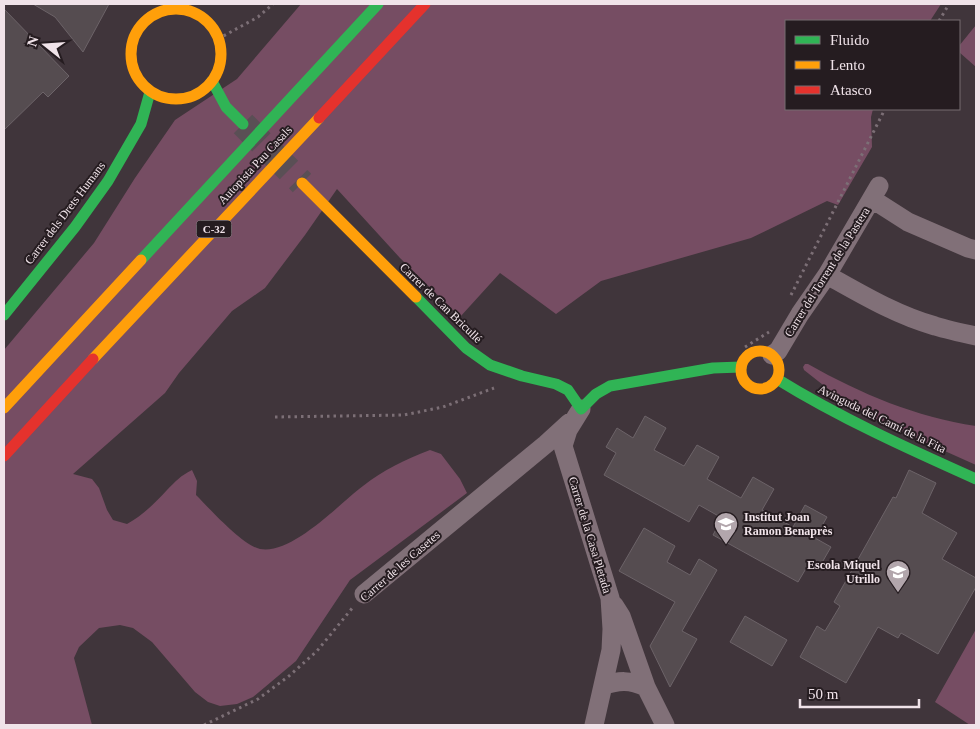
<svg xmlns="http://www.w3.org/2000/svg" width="980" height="729" viewBox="0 0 980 729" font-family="'Times New Roman',serif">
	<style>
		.green { fill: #764d63 }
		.building { fill: #554c50; stroke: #6c6368 }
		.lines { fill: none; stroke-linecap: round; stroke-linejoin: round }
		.secondary-tunnel { stroke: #5a4f55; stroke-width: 26; stroke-dasharray: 26 13; stroke-linecap: butt }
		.path { stroke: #7c6f76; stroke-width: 3; stroke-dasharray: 2.5 4; stroke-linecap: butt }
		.street { stroke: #817078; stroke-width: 19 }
		.fast { stroke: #30b455; stroke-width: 11 }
		.slow { stroke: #ff9f0a; stroke-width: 11 }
		.jam { stroke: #e5322d; stroke-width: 11 }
		.labels { text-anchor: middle; stroke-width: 4; stroke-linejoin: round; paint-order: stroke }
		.shield { fill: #251c20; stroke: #b3a7ad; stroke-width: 1 }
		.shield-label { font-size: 11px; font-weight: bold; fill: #f0e3e9 }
		.street-label { font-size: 12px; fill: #f0e3e9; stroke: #251c20 }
		.poi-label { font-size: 12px; font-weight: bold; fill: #f0e3e9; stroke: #251c20; text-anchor: start }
	</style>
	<rect width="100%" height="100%" fill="#40353b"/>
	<!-- green -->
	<path class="green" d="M 301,4 L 941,4 L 930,21 L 786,21 L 786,109 L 873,109 L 871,117 L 872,147 L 838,205 L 827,201 L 751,238 L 601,281 L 556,314 L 500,273 L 460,317 L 400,258 L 337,189 L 305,235 L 265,288 L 232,311 L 179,373 L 165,393 L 73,474 L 92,479 L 99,488 L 107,510 L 113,520 L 127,524 C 142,516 155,503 167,490 C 176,481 180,476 192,470 L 197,481 L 196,495 C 210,509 242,545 260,549 C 292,555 339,504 363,486 C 383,470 406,459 430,450 L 441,454 L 460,479 L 467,493 L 350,580 L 296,661 L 253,697 L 237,704 L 220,706 L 208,702 L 195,692 L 152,642 L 133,628 L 120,625 L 99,628 L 79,647 L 74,658 L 92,725 L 4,725 L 4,350 L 94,243 L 135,178 L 175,120 L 237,79 Z
		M 976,25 L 976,67 L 959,52 L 959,46 Z
		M 805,364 L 808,364 C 861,394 916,417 976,426 L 976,465 L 889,426 L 846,403 L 804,370 L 803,367 Z
		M 976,629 L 976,725 L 970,725 L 935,702 Z"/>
	<!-- building -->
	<path class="building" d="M 33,4 L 109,4 L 83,52 L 55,17 Z
		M 4,9 L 69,76 L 48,97 L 43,92 L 4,130 Z
		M 645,416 L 666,428 L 654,450 L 684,466 L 697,445 L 719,457 L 707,479 L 741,498 L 753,477 L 774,489 L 762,510 L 793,527 L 805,505 L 827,517 L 815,538 L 831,547 L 820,566 L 811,560 L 798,582 L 713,535 L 722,518 L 699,505 L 689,522 L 604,475 L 616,453 L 606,447 L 617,428 L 633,438 Z
		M 909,470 L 936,483 L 922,513 L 957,533 L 942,559 L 976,578 L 976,587 L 938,654 L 901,633 L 898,638 L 878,627 L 846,683 L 800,657 L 817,626 L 825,631 L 840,606 L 834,602 L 893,497 L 896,498 Z
		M 644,528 L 675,546 L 667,562 L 690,575 L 699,559 L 717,570 L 682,631 L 697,639 L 670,687 L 650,646 L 675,602 L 619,571 Z
		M 745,616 L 787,640 L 772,666 L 730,642 Z"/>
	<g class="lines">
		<!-- secondary-tunnel -->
		<path class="secondary-tunnel" d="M 243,124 L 302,183"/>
		<!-- path -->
		<path class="path" d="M 939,21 L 949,4
			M 218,39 L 258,17 L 273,4
			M 791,295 L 885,109
			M 745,347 L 769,332
			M 275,417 L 404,415 L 443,407 L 494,388
			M 204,725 L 258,699 L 289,676 L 317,651 L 354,606"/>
		<!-- street -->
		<path class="street" d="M 872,199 L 908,222 L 968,248 L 976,250
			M 827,275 C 861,294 896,315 935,326 C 948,330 962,333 976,336
			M 772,355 L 778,351 L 800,314 L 827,275 L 879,186
			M 581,409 L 568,430 L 563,446 L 610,598 L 612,629 L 611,650 L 594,725
			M 364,594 L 546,444 L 569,423
			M 614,605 L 621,616 L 646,687 L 665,725
			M 603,686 C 619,680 630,680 646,687"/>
		<!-- fast -->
		<path class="fast" d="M 212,81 L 226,107 L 243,124
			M 141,260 L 378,4
			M 416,297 L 466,348 L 490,365 L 522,376 L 556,384 L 568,390 L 581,409 L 596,394 L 610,386 L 713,368 L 741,367
			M 4,315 L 75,227 L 108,181 L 141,124 L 150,92
			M 777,379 C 840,418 909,449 976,479"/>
		<!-- slow -->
		<path class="slow" d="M131 54a45 45 0 1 1 90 0a45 45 0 1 1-90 0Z
			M 302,183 L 416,297
			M741 370a19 19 0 1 1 38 0a19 19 0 1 1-38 0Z
			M 93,359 L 319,118
			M 4,408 L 141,260"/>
		<!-- jam -->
		<path class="jam" d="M 319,118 L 425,4
			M 4,456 L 93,359"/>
	</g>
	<!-- icons -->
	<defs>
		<g id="school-pin" transform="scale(1.25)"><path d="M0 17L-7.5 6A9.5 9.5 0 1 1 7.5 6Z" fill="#b2a6ac" stroke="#251c20"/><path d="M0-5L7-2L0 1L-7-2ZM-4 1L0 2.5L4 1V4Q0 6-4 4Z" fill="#fff"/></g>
	</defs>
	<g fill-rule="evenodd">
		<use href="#school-pin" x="726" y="524"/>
		<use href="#school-pin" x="898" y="572"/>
	</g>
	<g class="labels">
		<!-- shield labels -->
		<rect class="shield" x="196.5" y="220.5" width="35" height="17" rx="4"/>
		<g class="shield-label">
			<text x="214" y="233">C-32</text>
		</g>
		<!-- street labels -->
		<g class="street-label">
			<text transform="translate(255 165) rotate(-47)" y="4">Autopista Pau Casals</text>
			<text transform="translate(65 213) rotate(-53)" y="4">Carrer dels Drets Humans</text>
			<text transform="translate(827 272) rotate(-58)" y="4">Carrer del Torrent de la Pastera</text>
			<text transform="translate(441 303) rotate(44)" y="4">Carrer de Can Bricullé</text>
			<text transform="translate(882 419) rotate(26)" y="4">Avinguda del Camí de la Fita</text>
			<text transform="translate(590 535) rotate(73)" y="4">Carrer de la Casa Pletada</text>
			<text transform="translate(400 566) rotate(-41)" y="4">Carrer de les Casetes</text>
		</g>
		<!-- poi labels -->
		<g class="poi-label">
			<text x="744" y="521">Institut Joan<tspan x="744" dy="14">Ramon Benaprès</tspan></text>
			<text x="880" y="569" text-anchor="end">Escola Miquel<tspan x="880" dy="14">Utrillo</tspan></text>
		</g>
	</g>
	<!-- border -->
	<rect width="980" height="729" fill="none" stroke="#f0e3e9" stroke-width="10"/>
	<!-- legend -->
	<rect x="785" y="20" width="175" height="90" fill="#251c20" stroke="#766c70"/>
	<rect x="795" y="36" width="25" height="8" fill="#30b455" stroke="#766c70"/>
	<text x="830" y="45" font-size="15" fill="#f0e3e9">Fluido</text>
	<rect x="795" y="61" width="25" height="8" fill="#ff9f0a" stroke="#766c70"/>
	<text x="830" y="70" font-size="15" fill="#f0e3e9">Lento</text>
	<rect x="795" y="86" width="25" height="8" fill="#e5322d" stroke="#766c70"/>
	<text x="830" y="95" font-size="15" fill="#f0e3e9">Atasco</text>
	<!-- north arrow -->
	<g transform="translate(45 45) rotate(287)" stroke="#251c20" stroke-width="4" paint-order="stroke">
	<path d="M0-4L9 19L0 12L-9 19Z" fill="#f0e3e9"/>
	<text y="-8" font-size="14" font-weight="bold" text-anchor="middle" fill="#f0e3e9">N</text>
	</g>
	<!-- scale -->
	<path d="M800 699v8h119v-8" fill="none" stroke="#f0e3e9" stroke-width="2.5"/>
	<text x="808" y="699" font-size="15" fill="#f0e3e9" stroke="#251c20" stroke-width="4" paint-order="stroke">50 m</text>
</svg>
